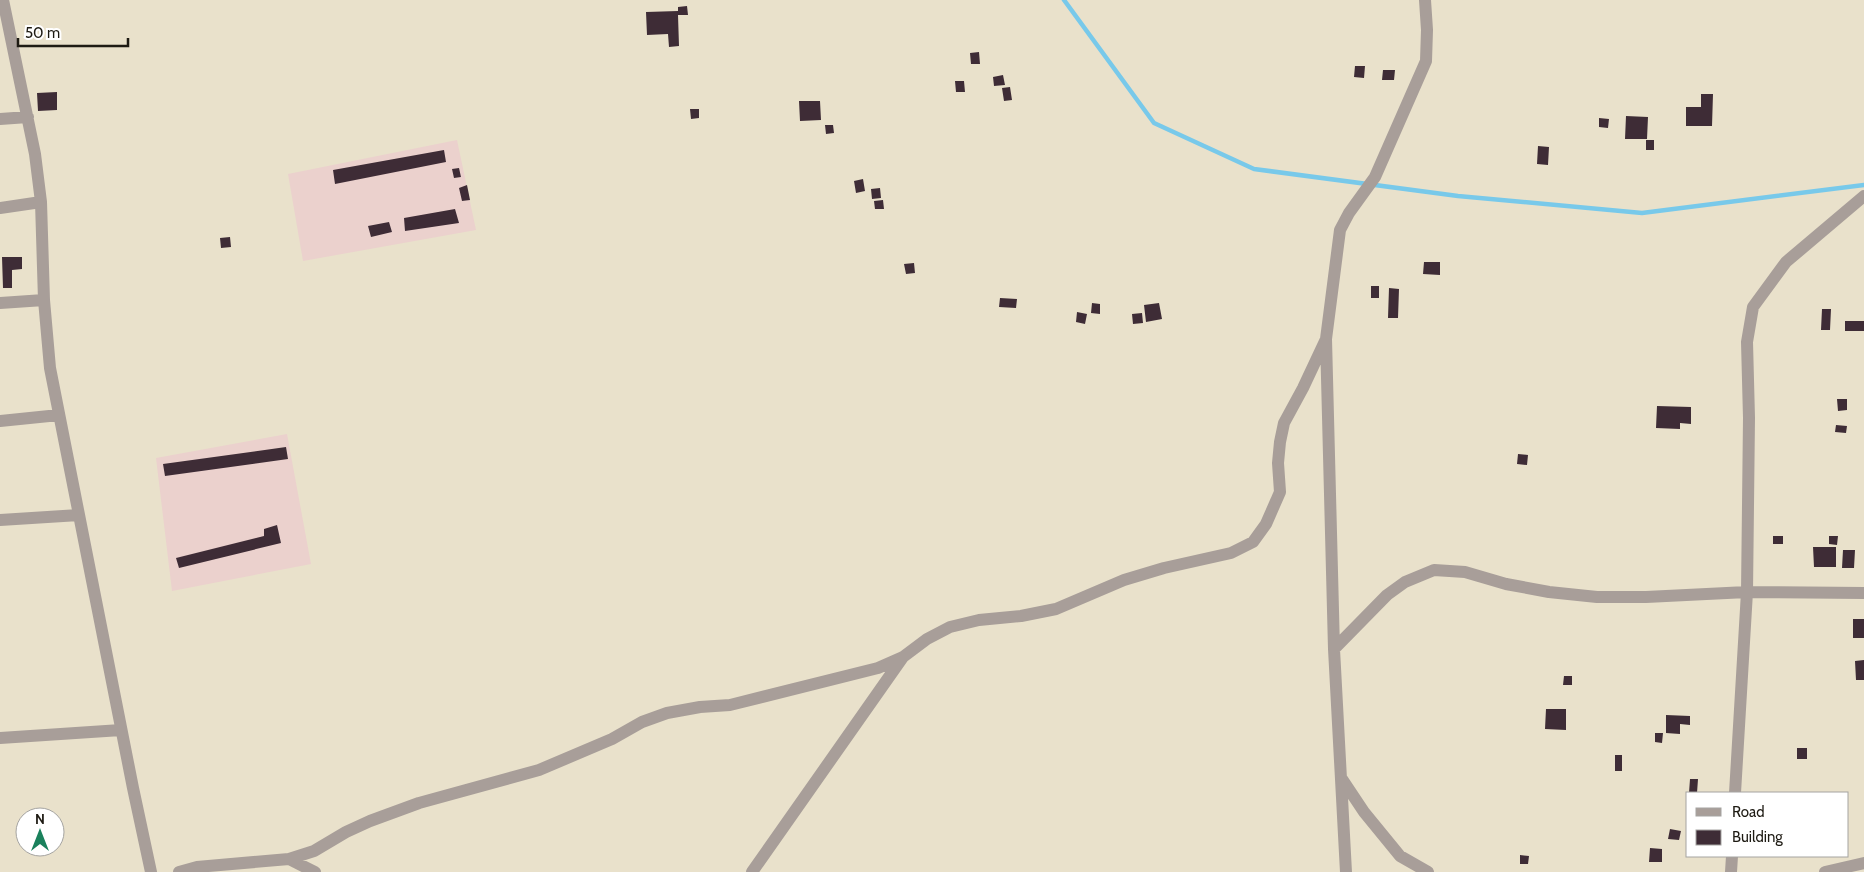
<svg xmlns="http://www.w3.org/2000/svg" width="1864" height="872" viewBox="0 0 1864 872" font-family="Cabin,sans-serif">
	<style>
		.education { fill: #ebd1cd }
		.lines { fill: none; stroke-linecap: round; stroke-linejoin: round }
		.stream { stroke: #78c9ea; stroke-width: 4.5 }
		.building { fill: #3e2c36 }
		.street { stroke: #a89e99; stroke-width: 12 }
	</style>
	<rect width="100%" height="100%" fill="#e9e1cb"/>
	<!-- education -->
	<path class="education" d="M 457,140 L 476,230 L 303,261 L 288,174 Z
		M 287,434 L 311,564 L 172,591 L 156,458 Z"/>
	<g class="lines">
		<!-- stream -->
		<path class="stream" d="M 1064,0 L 1154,123 L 1254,169 L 1458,196 L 1642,213 L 1864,185"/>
	</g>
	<!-- building -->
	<path class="building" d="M 687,6 L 688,15 L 678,15 L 679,46 L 669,47 L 668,34 L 647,35 L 646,12 L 678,11 L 678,7 Z
		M 979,52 L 980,64 L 971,64 L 970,53 Z
		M 1355,66 L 1365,66 L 1364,78 L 1354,77 Z
		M 1383,70 L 1395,70 L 1394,80 L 1382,80 Z
		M 1003,75 L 1005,85 L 994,86 L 993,77 Z
		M 955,81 L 964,81 L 965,92 L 956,92 Z
		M 1010,87 L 1012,100 L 1004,101 L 1002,88 Z
		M 57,92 L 57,110 L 38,111 L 37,93 Z
		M 1701,94 L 1713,94 L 1712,126 L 1686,126 L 1686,107 L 1701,107 Z
		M 799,101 L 820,101 L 821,120 L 800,121 Z
		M 690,109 L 699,109 L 699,118 L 691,119 Z
		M 1626,116 L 1648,117 L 1647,139 L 1625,139 Z
		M 1599,118 L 1609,119 L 1608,128 L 1599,127 Z
		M 825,125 L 833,125 L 834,133 L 826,134 Z
		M 1646,140 L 1654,140 L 1654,150 L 1646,150 Z
		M 1538,146 L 1549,147 L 1548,165 L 1537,164 Z
		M 444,150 L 446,162 L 335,184 L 333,170 Z
		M 459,168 L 461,177 L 454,178 L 452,169 Z
		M 863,179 L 865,191 L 856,193 L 854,181 Z
		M 467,185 L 470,200 L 462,201 L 459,188 Z
		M 880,188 L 881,198 L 872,199 L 871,189 Z
		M 883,200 L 884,209 L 875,209 L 874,201 Z
		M 455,209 L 459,223 L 405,231 L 404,218 Z
		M 389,222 L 392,232 L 371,237 L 368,226 Z
		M 230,237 L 231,247 L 221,248 L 220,238 Z
		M 2,257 L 22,257 L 22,269 L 12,270 L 12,288 L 3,288 Z
		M 1424,262 L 1440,262 L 1440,275 L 1423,274 Z
		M 914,263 L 915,273 L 906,274 L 904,264 Z
		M 1371,286 L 1379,286 L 1379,298 L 1371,298 Z
		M 1389,288 L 1399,289 L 1398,318 L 1388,318 Z
		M 1000,298 L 1017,299 L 1016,308 L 999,307 Z
		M 1092,303 L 1100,304 L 1100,314 L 1091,313 Z
		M 1159,303 L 1162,319 L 1146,322 L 1144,305 Z
		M 1822,309 L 1831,309 L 1830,330 L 1821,330 Z
		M 1077,312 L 1087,314 L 1085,324 L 1076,322 Z
		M 1142,313 L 1143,323 L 1133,324 L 1132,314 Z
		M 1845,321 L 1864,321 L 1864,331 L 1845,331 Z
		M 1837,399 L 1847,399 L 1847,410 L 1838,411 Z
		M 1657,406 L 1691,407 L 1691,424 L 1680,423 L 1680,429 L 1656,428 Z
		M 1836,425 L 1847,426 L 1846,433 L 1835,432 Z
		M 286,447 L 288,459 L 165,476 L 163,464 Z
		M 1518,454 L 1528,455 L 1527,465 L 1517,464 Z
		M 277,525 L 281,543 L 179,568 L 176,558 L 264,536 L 264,529 Z
		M 1773,536 L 1783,536 L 1783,544 L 1773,544 Z
		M 1829,536 L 1838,536 L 1837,545 L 1829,544 Z
		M 1813,547 L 1836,547 L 1836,567 L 1814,567 Z
		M 1843,550 L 1855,550 L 1854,568 L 1842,568 Z
		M 1853,619 L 1864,619 L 1864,638 L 1853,638 Z
		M 1864,660 L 1864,680 L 1856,680 L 1855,661 Z
		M 1564,676 L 1572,676 L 1572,685 L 1563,685 Z
		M 1546,709 L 1566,709 L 1566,730 L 1545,729 Z
		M 1666,715 L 1690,716 L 1690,725 L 1680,724 L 1680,734 L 1666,733 Z
		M 1655,733 L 1663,733 L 1662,743 L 1655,742 Z
		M 1797,748 L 1807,748 L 1807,759 L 1797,759 Z
		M 1615,755 L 1622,755 L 1622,771 L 1615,771 Z
		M 1690,779 L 1698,779 L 1697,793 L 1689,793 Z
		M 1670,829 L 1681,831 L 1679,840 L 1668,839 Z
		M 1650,848 L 1662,849 L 1662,862 L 1649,862 Z
		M 1520,855 L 1529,856 L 1528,864 L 1520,864 Z"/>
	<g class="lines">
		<!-- street -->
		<path class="street" d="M 3,0 L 35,154 L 41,202 L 44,300 L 50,368 L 133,788 L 151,872
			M 0,119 L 28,117
			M 0,208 L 41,202
			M 0,303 L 44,300
			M 0,421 L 59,415
			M 0,520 L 79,515
			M 1334,649 L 1387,595 L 1405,582 L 1434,570 L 1465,572 L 1506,584 L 1549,592 L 1597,597 L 1646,597 L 1747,592 L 1864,593
			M 0,738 L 121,730
			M 1342,779 L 1364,812 L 1400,856 L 1428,872
			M 1735,793 L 1747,592 L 1749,418 L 1747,342 L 1753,307 L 1786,262 L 1864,196
			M 289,859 L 315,872
			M 179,872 L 197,867 L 289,859 L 314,851 L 346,832 L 370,821 L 419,803 L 539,770 L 612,739 L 642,722 L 667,713 L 700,707 L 730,705 L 878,668 L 903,657 L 927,639 L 950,627 L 979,620 L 1021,616 L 1056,609 L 1124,580 L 1164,568 L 1231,553 L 1253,542 L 1266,524 L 1280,492 L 1278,463 L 1280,442 L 1284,423 L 1303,388 L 1326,339
			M 752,872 L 903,657
			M 1346,872 L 1334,649 L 1326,339 L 1340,230 L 1349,213 L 1375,177 L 1426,61 L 1427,30 L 1425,0
			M 1731,872 L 1732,856
			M 1825,872 L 1864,863"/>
	</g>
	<!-- legend -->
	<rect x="1686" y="792" width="162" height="65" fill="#ffffff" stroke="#a5a4a1"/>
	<rect x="1696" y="808" width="25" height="8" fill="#a89e99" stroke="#a5a4a1"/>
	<text x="1732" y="817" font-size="15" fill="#1e1b13">Road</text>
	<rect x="1696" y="830" width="25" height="15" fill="#3e2c36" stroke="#a5a4a1"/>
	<text x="1732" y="842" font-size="15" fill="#1e1b13">Building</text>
	<!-- north arrow -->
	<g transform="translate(40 832)"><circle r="24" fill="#ffffff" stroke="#a5a4a1"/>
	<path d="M0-4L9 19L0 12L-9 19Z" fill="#1a815c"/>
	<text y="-8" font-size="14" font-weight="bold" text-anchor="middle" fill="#1e1b13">N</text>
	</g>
	<!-- scale -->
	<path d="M18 38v8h110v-8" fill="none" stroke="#1e1b13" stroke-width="2.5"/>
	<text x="25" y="38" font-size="15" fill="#1e1b13" stroke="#ffffff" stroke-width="4" paint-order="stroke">50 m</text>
</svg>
